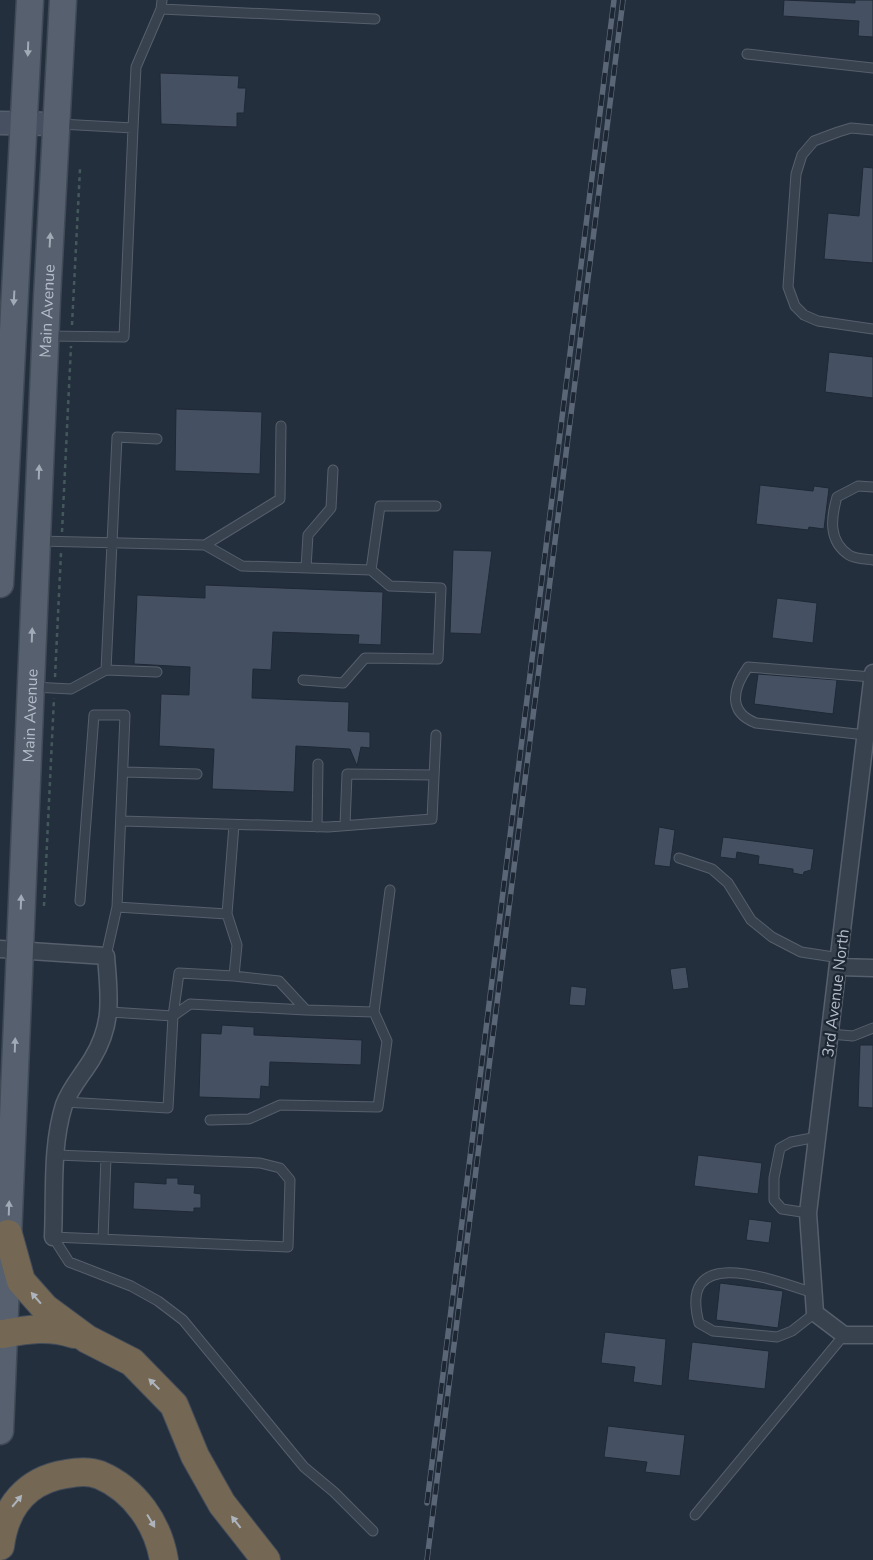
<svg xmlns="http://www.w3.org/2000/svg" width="873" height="1560" viewBox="0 0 873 1560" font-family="'Nunito Sans',sans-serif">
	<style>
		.building { fill: #455162; stroke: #1f2835 }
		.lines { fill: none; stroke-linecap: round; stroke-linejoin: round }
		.lane-casing { stroke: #565f6c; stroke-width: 11 }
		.street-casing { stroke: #565f6c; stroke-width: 19 }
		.secondary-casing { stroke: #565f6c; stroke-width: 25 }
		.primary-casing { stroke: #414a57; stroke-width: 29 }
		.highway-casing { stroke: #434c59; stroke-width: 30 }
		.path { stroke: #44595c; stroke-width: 2.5; stroke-dasharray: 4 4; stroke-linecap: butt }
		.lane { stroke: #38414e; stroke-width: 9 }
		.street { stroke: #38414e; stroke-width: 16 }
		.secondary { stroke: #465061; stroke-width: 22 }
		.primary { stroke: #56606e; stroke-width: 26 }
		.highway { stroke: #746855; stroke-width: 28 }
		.rail-casing { stroke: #5a6575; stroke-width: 5.5 }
		.rail { stroke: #1d2633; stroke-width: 4; stroke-dasharray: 11; stroke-linecap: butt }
		.oneway { fill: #a1aab7 }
		.oneway2 { fill: #aeb4bd }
		.labels { text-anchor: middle; stroke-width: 4.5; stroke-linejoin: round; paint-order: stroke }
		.street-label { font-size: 16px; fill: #b4bcc9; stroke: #1d2633 }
	</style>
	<rect width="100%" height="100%" fill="#242f3e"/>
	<!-- building -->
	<path class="building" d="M 784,0 L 855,3 L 855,0 L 873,0 L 873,37 L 858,36 L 859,21 L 783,16 Z
		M 160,73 L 239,76 L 238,88 L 246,88 L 244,113 L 237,113 L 237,127 L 161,124 Z
		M 863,167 L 873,168 L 873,263 L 824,259 L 828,213 L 859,216 Z
		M 829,352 L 873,357 L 873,398 L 825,392 Z
		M 176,409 L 262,412 L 260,474 L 175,471 Z
		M 760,485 L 813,491 L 814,486 L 829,488 L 824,529 L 809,527 L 808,530 L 756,524 Z
		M 453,550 L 492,551 L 481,634 L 450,633 Z
		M 205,585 L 383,592 L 381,645 L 358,644 L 359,635 L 273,632 L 271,670 L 253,669 L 252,698 L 349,702 L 348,731 L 370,732 L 370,748 L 361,747 L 357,766 L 350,749 L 296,746 L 294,792 L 212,789 L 214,749 L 159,746 L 161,694 L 189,695 L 190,667 L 134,664 L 137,595 L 205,598 Z
		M 777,598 L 817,603 L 813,643 L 772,638 Z
		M 758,674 L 837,680 L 833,714 L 754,704 Z
		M 659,827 L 675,830 L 670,867 L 654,865 Z
		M 723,837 L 814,849 L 811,870 L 804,872 L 803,875 L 793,873 L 793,869 L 758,864 L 759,856 L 737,852 L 736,859 L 720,857 Z
		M 686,967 L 689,988 L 673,990 L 670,969 Z
		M 571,986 L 587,988 L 585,1006 L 569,1005 Z
		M 222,1025 L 254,1027 L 254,1035 L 362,1040 L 361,1065 L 270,1062 L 269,1087 L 261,1086 L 260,1099 L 199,1097 L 201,1033 L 221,1034 Z
		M 860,1045 L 873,1045 L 873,1108 L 858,1107 Z
		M 698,1155 L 762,1163 L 758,1194 L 694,1186 Z
		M 166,1178 L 178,1178 L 178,1184 L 195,1185 L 194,1193 L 201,1194 L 201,1208 L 194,1208 L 194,1212 L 133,1209 L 134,1182 L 166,1184 Z
		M 749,1219 L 772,1222 L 769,1243 L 746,1240 Z
		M 720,1283 L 783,1291 L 778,1328 L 716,1320 Z
		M 605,1332 L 666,1339 L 662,1386 L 633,1382 L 635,1367 L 601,1363 Z
		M 692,1342 L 769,1351 L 765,1389 L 688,1380 Z
		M 608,1426 L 685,1435 L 680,1476 L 645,1472 L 647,1462 L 604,1457 Z"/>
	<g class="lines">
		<!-- lane casing -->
		<g class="lane-casing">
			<path id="lane" d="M 161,9 L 375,19
				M 747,54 L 873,68
				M 60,124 L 133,128 L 136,67 L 161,9 L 162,0
				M 873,130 L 851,128 L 838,132 L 814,141 L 802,155 L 796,174 L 788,287 L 795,306 L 804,315 L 818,321 L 873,329
				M 48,336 L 124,337 L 133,128
				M 873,487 L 858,486 L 837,497 C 831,518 828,541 849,555 C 855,559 866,559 873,560
				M 38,541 L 205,545 L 242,566 L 371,570 L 390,586 L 441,588 L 438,659 L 365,658 L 343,683 L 303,680
				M 205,545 L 280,499 L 281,426
				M 306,568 L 308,535 L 331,508 L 333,470
				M 371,570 L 380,506 L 436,506
				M 106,670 L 157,672
				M 33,687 L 71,689 L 106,670 L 117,437 L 157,439
				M 866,735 L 756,723 C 727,712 733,688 748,667 L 872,677
				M 124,772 L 197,774
				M 122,821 L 328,827 L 432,819 L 436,735
				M 345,825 L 347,774 L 434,775
				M 317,827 L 318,764
				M 679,858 L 712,869 L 728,883 L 751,920 L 772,937 L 801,952 L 840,958
				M 80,901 L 94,715 L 125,715 L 117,907 L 106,956
				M 117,907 L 227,914 L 234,825
				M 234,976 L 279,981 L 306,1010 L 374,1012
				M 173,1016 L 179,973 L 234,976 L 237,945 L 227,914
				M 173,1016 L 190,1004 L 306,1010
				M 830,1034 L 853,1036 L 873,1028
				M 65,1102 L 168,1108 L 173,1016 L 110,1012
				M 210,1120 L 249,1119 L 280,1105 L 378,1107 L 387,1041 L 374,1012 L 390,890
				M 808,1213 L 782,1209 L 774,1200 L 774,1178 L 780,1148 L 791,1142 L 817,1137
				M 53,1237 L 288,1247 L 290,1180 L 280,1168 L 260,1163 L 56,1155
				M 53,1237 L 69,1262 L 131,1286 L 158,1301 L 183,1320 L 304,1467 L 334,1492 L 373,1531
				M 103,1239 L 106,1157
				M 813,1293 C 774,1280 677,1242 699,1323 L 713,1331 L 777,1337 L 792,1331 L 815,1313
				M 695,1515 L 844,1335"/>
		</g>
		<!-- street casing -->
		<g class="street-casing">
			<path id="street" d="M 873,673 L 808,1213 L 815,1313 L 844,1335 L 873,1335
				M 0,949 L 106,956 C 109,996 114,1023 92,1059 C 83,1074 70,1088 64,1105 C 51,1146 55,1194 53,1237
				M 839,967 L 873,968"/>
		</g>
		<!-- secondary casing -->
		<g class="secondary-casing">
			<path id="secondary" d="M 0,123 L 56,124"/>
		</g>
		<!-- primary casing -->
		<g class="primary-casing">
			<g id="primary">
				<path d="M 0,584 L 30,0"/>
				<path id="s1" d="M 0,1431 L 47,298 L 63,0"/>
			</g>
		</g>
		<!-- highway casing -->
		<g class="highway-casing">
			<path id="highway" d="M 8,1234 L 21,1281 L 45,1308 L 87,1339 L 132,1362 L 174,1405 L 195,1456 L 222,1504 L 266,1560
				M 3,1334 C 29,1329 49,1326 74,1334
				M 0,1546 C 5,1507 27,1480 66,1474 C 76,1472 90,1471 100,1475 C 135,1490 158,1524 164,1560"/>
		</g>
		<!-- path -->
		<path class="path" d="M 72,325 L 80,169
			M 62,532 L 71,346
			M 55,677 L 61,553
			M 44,906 L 54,698"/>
		<!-- lane -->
		<use href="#lane" class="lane"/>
		<!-- street -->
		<use href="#street" class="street"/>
		<!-- secondary -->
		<use href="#secondary" class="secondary"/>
		<!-- primary -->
		<use href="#primary" class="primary"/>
		<!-- highway -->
		<use href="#highway" class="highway"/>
		<!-- rail casing -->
		<g class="rail-casing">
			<path id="rail" d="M 427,1503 L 614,0
				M 427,1560 L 623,0"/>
		</g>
		<!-- rail -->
		<use href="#rail" class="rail"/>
	</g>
	<!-- one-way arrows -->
	<defs><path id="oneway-solid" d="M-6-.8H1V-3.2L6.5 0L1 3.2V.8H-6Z" transform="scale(1.25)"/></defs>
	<g class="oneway">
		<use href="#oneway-solid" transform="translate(28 49) rotate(92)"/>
		<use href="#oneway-solid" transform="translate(50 240) rotate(-87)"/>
		<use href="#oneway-solid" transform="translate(14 298) rotate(93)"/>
		<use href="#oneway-solid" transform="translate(39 472) rotate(-88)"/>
		<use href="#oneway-solid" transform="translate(32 635) rotate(-88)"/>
		<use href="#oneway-solid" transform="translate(21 902) rotate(-88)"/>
		<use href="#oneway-solid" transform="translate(15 1045) rotate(-88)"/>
		<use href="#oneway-solid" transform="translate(9 1208) rotate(-88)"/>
	</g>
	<g class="oneway2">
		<use href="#oneway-solid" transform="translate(36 1298) rotate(-131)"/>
		<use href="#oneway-solid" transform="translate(154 1384) rotate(-135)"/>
		<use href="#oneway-solid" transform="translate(17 1501) rotate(-50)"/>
		<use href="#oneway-solid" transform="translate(151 1521) rotate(59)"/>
		<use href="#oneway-solid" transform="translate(236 1522) rotate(-128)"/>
	</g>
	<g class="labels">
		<!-- street labels -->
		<g class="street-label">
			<text dy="6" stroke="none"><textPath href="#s1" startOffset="1121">Main Avenue</textPath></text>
			<text dy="6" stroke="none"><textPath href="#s1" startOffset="716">Main Avenue</textPath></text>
			<text transform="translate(835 993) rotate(-83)" y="6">3rd Avenue North</text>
		</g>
	</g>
</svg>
